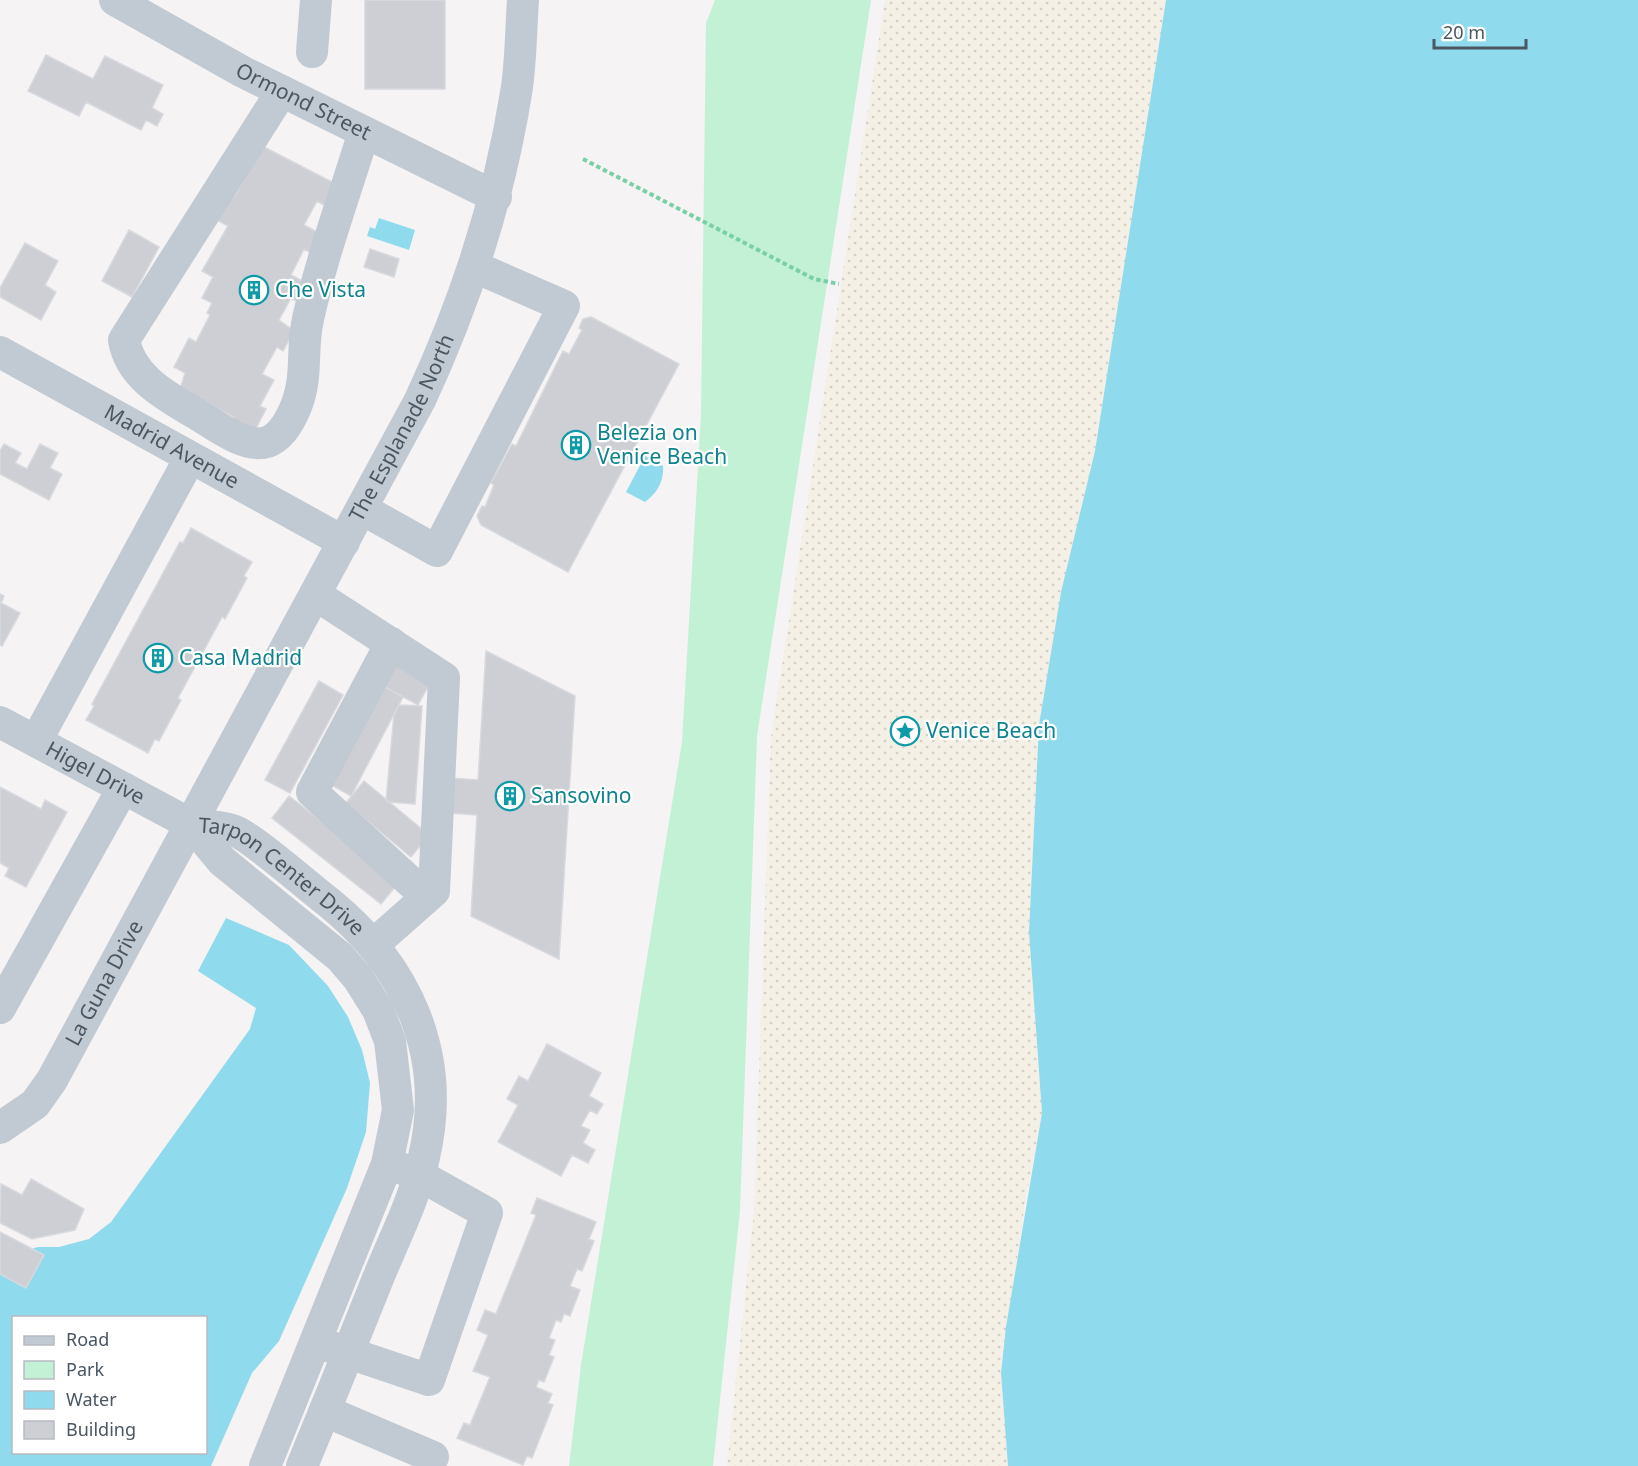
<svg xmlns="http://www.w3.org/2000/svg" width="1638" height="1466" viewBox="0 0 1638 1466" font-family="'Noto Sans',sans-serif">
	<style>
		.sand { fill: url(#sand-dots) }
		.green { fill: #c3f1d5 }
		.water { fill: #90daee; fill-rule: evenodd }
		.building { fill: #cdcfd5; stroke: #d7d9de; stroke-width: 1.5 }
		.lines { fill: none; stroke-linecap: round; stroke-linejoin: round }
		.path { stroke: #7ad0a6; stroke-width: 4; stroke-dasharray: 4.5 3; stroke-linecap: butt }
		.minor { stroke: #c1cad2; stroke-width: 32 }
		.labels { text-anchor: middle; stroke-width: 4.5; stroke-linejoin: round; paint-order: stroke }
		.street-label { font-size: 21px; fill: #4a5661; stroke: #fff }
		.culture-label { font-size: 21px; fill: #0d838f; stroke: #fff; text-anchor: start }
	</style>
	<defs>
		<pattern id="sand-dots" width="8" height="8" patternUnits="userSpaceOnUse" patternTransform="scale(1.5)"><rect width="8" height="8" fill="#f5f0e5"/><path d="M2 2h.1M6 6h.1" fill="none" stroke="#d4d0c7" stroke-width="1.8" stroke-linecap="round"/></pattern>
	</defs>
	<rect width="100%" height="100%" fill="#f5f3f3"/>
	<!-- sand -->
	<path class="sand" d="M 885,0 L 1166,0 L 1095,451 L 1061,592 L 1039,725 L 1029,932 L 1042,1113 L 1025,1203 L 1001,1373 L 1008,1466 L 727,1466 L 754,1211 L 771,737 Z"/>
	<!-- green -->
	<path class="green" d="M 715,0 L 871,0 L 757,736 L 740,1211 L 713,1466 L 569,1466 L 581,1365 L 682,742 L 701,415 L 706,23 Z"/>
	<!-- water -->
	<path class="water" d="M 1166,0 L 1638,0 L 1638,1466 L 1008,1466 L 1001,1373 L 1006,1327 L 1042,1113 L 1029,932 L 1039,725 L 1061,592 L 1095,451 Z
		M 379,218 L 415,230 L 409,250 L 367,236 L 370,227 L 375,229 Z
		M 645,456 L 663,466 C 664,482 657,493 645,502 L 626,492 Z
		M 226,918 L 289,945 L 328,986 L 348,1017 L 362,1050 L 370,1083 L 366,1132 L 347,1188 L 279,1341 L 252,1373 L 211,1466 L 0,1466 L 0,1258 L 38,1247 L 59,1247 L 89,1239 L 111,1222 L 250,1029 L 256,1008 L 198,971 ZM 14,1318 L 206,1318 L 206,1452 L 14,1452 Z"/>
	<!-- building -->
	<path class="building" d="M 365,0 L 445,0 L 445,89 L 365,89 Z
		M 46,55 L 93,79 L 105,56 L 163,85 L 152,108 L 163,114 L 157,126 L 146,120 L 141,130 L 86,102 L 79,116 L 28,91 Z
		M 262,146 L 336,184 L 324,205 L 317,201 L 304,225 L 321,234 L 311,253 L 304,249 L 291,275 L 306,283 L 296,301 L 291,298 L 279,320 L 294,331 L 283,351 L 277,347 L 262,374 L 274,380 L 260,406 L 266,409 L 254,432 L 233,420 L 234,417 L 180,389 L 185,373 L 174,367 L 189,338 L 196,342 L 210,315 L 207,313 L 212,303 L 202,298 L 213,277 L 202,271 L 228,226 L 217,220 L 231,193 L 235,196 Z
		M 129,230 L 159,247 L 132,297 L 102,281 Z
		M 25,243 L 58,261 L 45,285 L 56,292 L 41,320 L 0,297 L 0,288 Z
		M 370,249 L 399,259 L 394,277 L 364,267 Z
		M 591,317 L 679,364 L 568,572 L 481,525 L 477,516 L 482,506 L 485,507 L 494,485 L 491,483 L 512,444 L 516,446 L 563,351 L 569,354 L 582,330 L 579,328 L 583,319 Z
		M 4,444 L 21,453 L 15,463 L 27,469 L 40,444 L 58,453 L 50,468 L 62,474 L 49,500 L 0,474 L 0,451 Z
		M 191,528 L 252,562 L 244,576 L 247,578 L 225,619 L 222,617 L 178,698 L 181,700 L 159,741 L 155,739 L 148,753 L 86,720 L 94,706 L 92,704 L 180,542 L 183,543 Z
		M 0,594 L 4,596 L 1,603 L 20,613 L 2,646 L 0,645 Z
		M 486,651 L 575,696 L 559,959 L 471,916 L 477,815 L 449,813 L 451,778 L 478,780 Z
		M 394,661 L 431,681 L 418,705 L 381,685 Z
		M 319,681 L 343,695 L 290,793 L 265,780 Z
		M 379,684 L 403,697 L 351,796 L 326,782 Z
		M 399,705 L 422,706 L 415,804 L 389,802 L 386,800 L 394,715 Z
		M 364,781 L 429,835 L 411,857 L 346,803 Z
		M 0,787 L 41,809 L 45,800 L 67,812 L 26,887 L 5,876 L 9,868 L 0,863 Z
		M 289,796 L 399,882 L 381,904 L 272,818 Z
		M 547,1044 L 601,1073 L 589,1096 L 603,1104 L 597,1114 L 590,1110 L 581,1126 L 590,1130 L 583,1143 L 595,1150 L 588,1163 L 572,1155 L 561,1176 L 498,1142 L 518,1105 L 507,1099 L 519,1076 L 528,1081 Z
		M 31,1179 L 84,1209 L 75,1230 L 32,1239 L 0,1223 L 1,1184 L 22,1195 Z
		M 537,1198 L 596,1222 L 589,1239 L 594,1241 L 582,1271 L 577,1269 L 570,1286 L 580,1290 L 570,1316 L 564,1314 L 561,1322 L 556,1320 L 549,1338 L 555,1340 L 549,1355 L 554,1357 L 544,1382 L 539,1380 L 536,1387 L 552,1394 L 548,1403 L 553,1405 L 532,1458 L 527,1456 L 523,1465 L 457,1438 L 464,1423 L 470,1425 L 490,1377 L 473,1371 L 488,1335 L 477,1330 L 485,1310 L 496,1314 L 536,1215 L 531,1213 Z
		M 0,1232 L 44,1255 L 26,1288 L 0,1274 Z"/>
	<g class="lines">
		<!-- path -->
		<path class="path" d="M 583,159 L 814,279 L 839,284"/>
		<!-- minor -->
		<g class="minor">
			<path id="s1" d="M 115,0 L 243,72 L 496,197"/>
			<path d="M 312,52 L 316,0"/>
			<path d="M 282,91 L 124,340 C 130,376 164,395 193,412 C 213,423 244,449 267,442 C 282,437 292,417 297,404 C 308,374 301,349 308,319 C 322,256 345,194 364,132"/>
			<path id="s2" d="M 0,352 L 344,542"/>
			<path d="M 362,509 L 437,551 L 564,306 L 475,267"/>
			<path d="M 316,595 L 444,678 L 434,891 L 374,944"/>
			<path d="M 391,643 L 312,792 L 427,897"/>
			<path id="s3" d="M 0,722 L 192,825 L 222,861 L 340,957 L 358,978 L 378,1010 L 390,1041 L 398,1110 L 387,1164 L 265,1466"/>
			<path d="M 36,741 L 190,458"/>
			<path id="s4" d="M 192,825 C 205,826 220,826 232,830 C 247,833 310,888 327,901 C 407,965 448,1054 424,1157 C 415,1198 395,1237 379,1276 C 354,1339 328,1403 302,1466"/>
			<path d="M 0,1008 L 123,788"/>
			<path id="s5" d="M 0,1128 L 35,1104 L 52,1080 L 420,400 C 467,299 500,197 517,87 C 521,58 521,29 523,0"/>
			<path d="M 328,1346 L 429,1380 L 487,1213 L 419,1175 L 400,1168"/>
			<path d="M 325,1411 L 433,1457"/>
		</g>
	</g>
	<!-- icons -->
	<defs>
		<g id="building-ring" transform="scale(1.5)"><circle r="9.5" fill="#fff" stroke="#0f9aa8" stroke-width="1.5"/><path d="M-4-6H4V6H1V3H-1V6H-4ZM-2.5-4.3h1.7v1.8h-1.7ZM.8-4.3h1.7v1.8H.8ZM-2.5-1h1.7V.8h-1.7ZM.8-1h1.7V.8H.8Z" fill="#0f9aa8"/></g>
		<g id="sight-ring" transform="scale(1.5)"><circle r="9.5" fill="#fff" stroke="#0f9aa8" stroke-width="1.5"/><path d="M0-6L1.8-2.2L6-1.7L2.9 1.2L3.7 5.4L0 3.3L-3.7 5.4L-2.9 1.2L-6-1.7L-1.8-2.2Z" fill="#0f9aa8"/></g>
	</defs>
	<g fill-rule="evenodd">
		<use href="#building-ring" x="254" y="290"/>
		<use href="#building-ring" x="576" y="445"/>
		<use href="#building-ring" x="158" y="658"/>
		<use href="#sight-ring" x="905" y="731"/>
		<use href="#building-ring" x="510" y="796"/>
	</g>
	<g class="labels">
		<!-- street labels -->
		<g class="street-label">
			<text dy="7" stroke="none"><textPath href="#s1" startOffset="214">Ormond Street</textPath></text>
			<text dy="7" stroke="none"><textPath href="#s5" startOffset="812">The Esplanade North</textPath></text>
			<text dy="7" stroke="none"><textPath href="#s2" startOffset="196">Madrid Avenue</textPath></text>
			<text dy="7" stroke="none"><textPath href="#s3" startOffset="108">Higel Drive</textPath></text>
			<text dy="7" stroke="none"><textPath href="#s4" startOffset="106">Tarpon Center Drive</textPath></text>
			<text dy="7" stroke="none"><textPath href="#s5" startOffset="182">La Guna Drive</textPath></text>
		</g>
		<!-- culture labels -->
		<g class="culture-label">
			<text x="275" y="297">Che Vista</text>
			<text x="597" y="440">Belezia on<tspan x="597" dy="24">Venice Beach</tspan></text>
			<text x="179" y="665">Casa Madrid</text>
			<text x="926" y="738">Venice Beach</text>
			<text x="531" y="803">Sansovino</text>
		</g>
	</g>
	<!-- legend -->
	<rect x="12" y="1316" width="195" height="138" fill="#ffffff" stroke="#b7bbc0" stroke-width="1.5"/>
	<rect x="24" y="1336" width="30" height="9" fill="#c1cad2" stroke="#b7bbc0" stroke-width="1.5"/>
	<text x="66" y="1346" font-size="18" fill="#4a5661">Road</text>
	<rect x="24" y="1361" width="30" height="18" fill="#c3f1d5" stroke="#b7bbc0" stroke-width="1.5"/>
	<text x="66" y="1376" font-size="18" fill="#4a5661">Park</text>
	<rect x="24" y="1391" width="30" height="18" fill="#90daee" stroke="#b7bbc0" stroke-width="1.5"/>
	<text x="66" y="1406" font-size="18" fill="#4a5661">Water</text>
	<rect x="24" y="1421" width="30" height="18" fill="#cdcfd5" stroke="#b7bbc0" stroke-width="1.5"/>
	<text x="66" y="1436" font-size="18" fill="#4a5661">Building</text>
	<!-- scale -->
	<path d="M1434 39v9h92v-9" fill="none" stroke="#4a5661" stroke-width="3"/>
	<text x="1443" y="39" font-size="18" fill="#4a5661" stroke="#ffffff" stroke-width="4.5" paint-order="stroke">20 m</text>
</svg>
